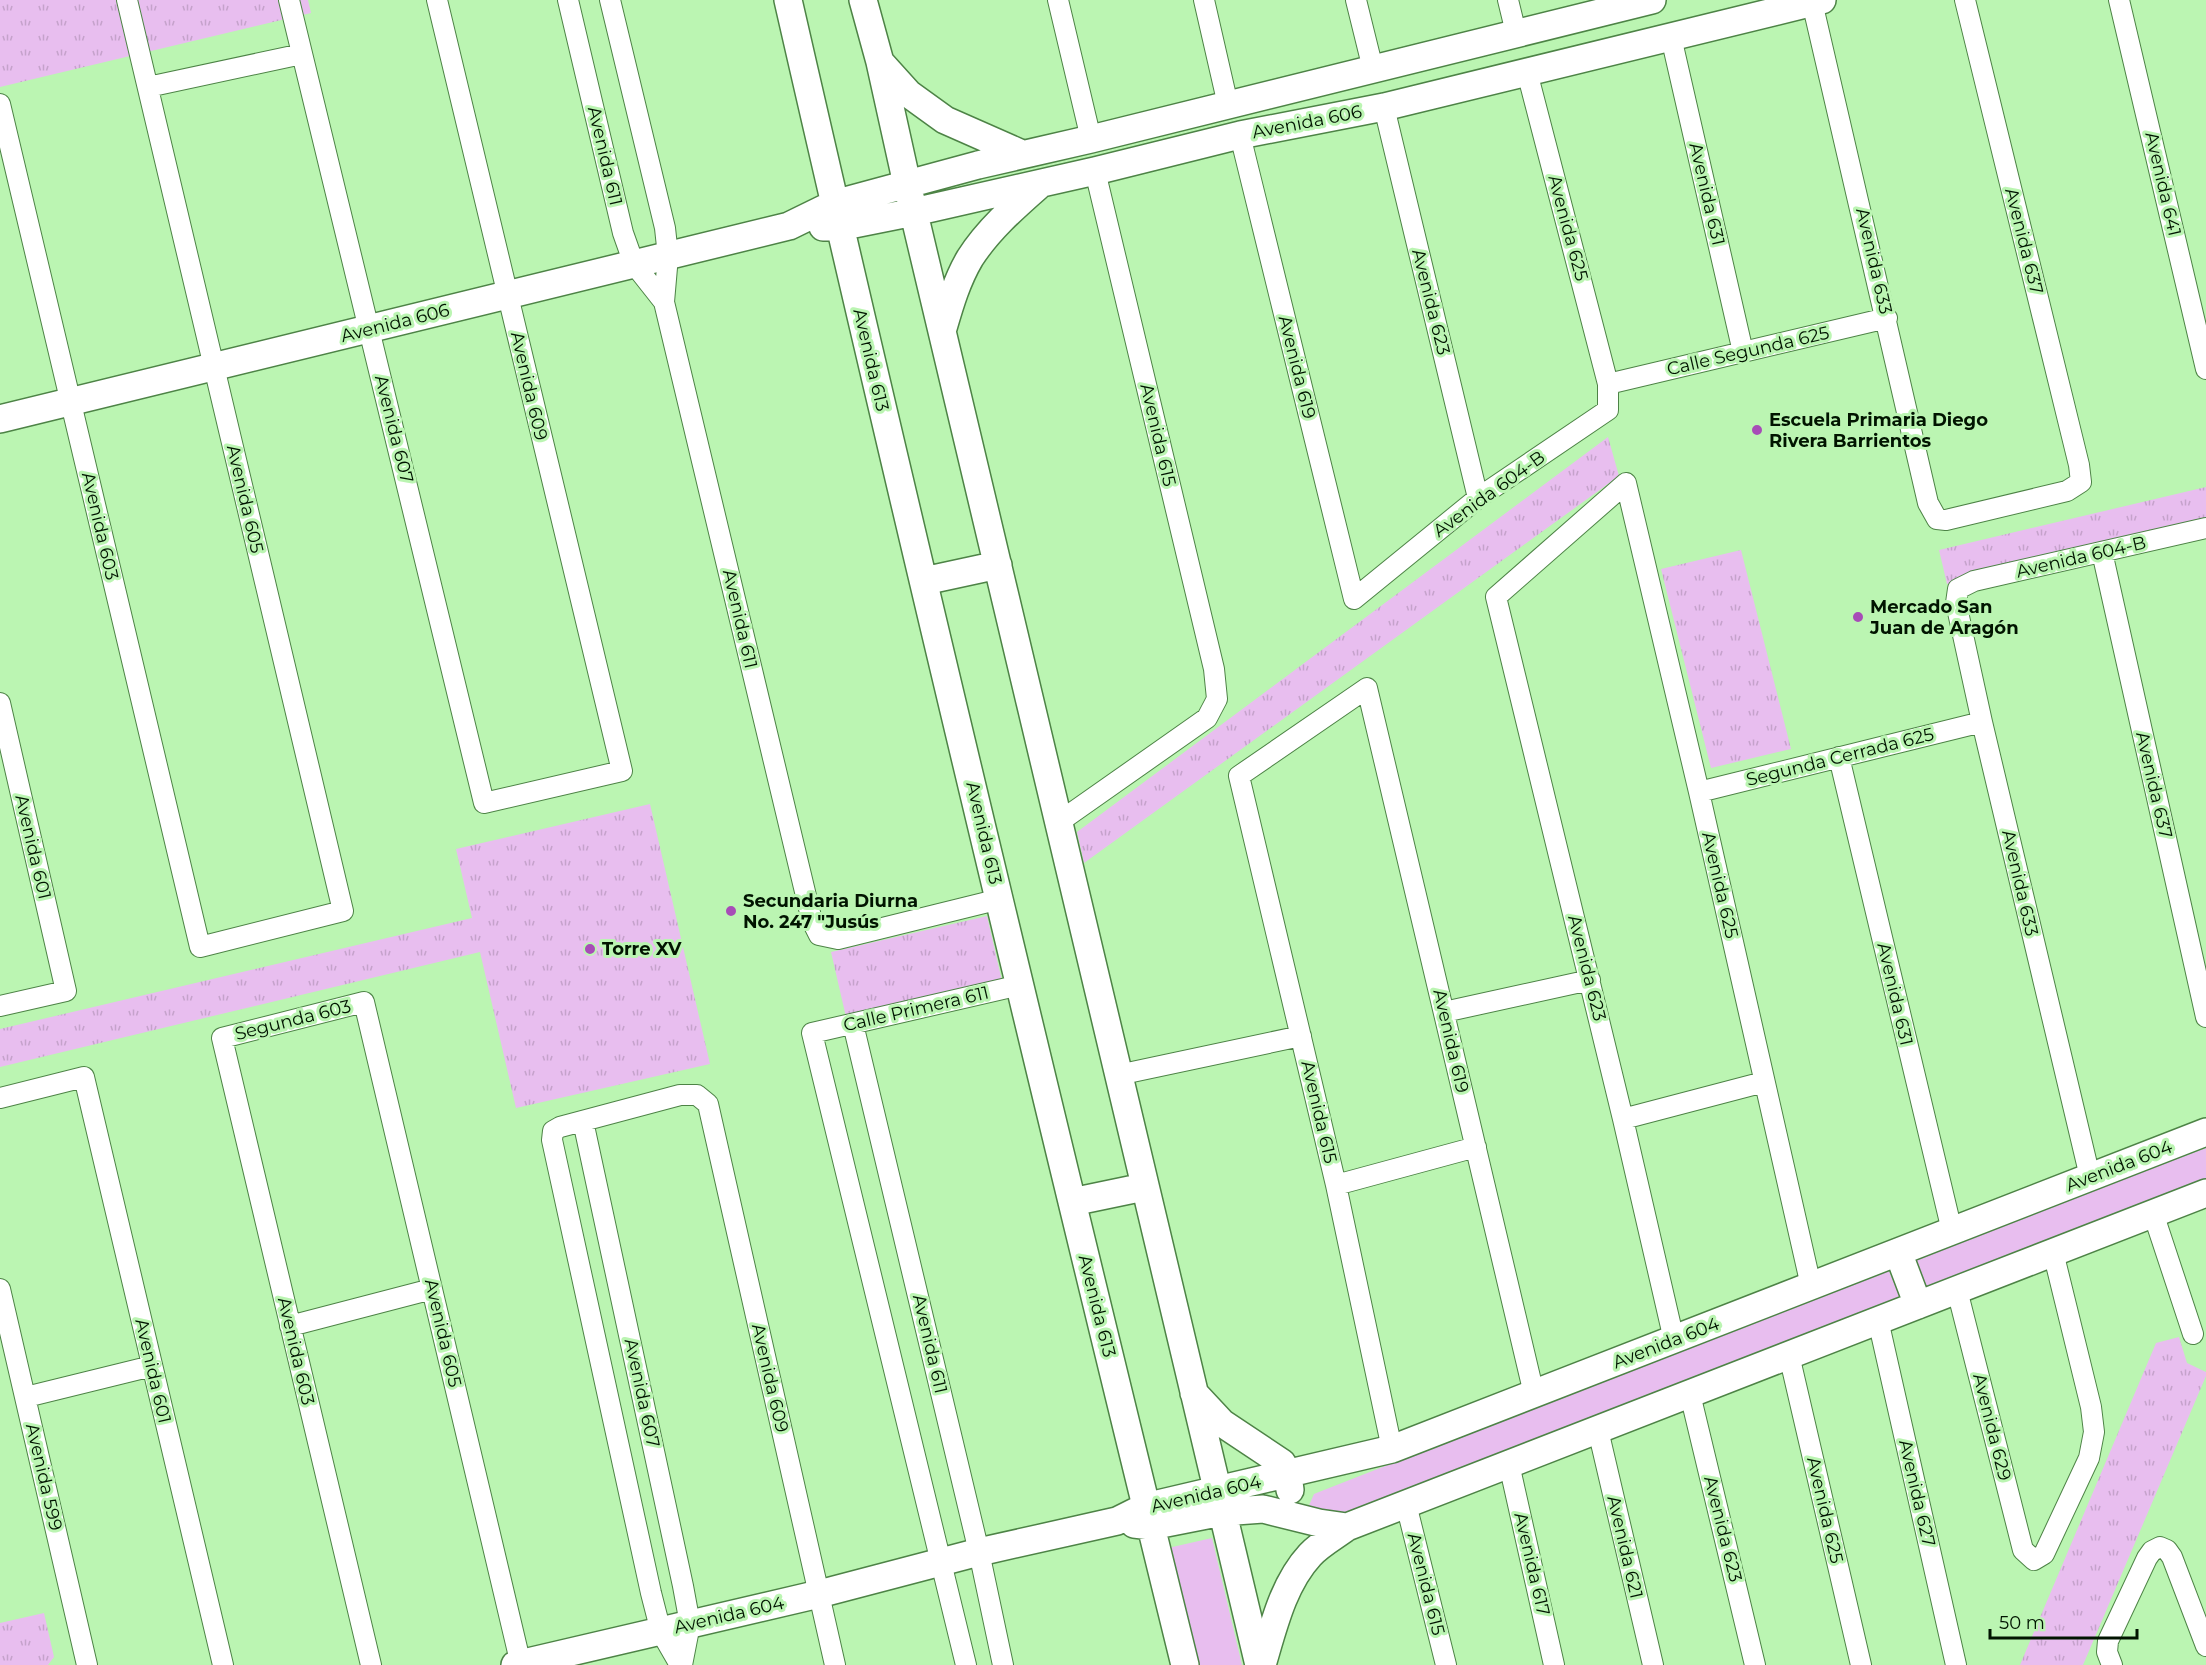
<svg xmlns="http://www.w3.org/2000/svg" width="2206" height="1665" viewBox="0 0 2206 1665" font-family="Montserrat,sans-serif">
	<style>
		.green { fill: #e8beef }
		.park { fill: url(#park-tufts) }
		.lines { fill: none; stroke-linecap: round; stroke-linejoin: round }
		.street-casing { stroke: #4d8346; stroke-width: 22 }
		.secondary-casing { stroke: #4d8346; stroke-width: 30 }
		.street { stroke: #fff; stroke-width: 20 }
		.secondary { stroke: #fff; stroke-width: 27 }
		.poi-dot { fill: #a74cb7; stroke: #bbf5b2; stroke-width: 2 }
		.labels { text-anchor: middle; stroke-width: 6; stroke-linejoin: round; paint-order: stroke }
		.street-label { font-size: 18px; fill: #011400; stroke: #bbf5b2 }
		.poi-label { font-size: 18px; font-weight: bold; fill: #011400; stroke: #bbf5b2; text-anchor: start }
	</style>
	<defs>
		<pattern id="park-tufts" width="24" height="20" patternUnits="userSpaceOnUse" patternTransform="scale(1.5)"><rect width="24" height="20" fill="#e8beef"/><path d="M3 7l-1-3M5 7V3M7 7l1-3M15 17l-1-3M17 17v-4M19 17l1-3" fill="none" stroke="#c5a2cb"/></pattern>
	</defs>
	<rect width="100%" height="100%" fill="#bbf5b2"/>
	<!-- green -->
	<path class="green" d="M 2206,1148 L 2206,1183 L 1924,1294 L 1910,1260 Z
		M 1888,1269 L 1902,1302 L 1342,1521 L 1307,1510 L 1314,1494 L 1324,1490 Z
		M 1212,1538 L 1242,1665 L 1197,1665 L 1168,1548 Z"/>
	<!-- park -->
	<path class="park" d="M 0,0 L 308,0 L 311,13 L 0,87 Z
		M 1608,437 L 1619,476 L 1084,863 L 1077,832 Z
		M 2206,487 L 2206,523 L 1947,584 L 1939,550 Z
		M 1741,550 L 1791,749 L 1711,768 L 1661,569 Z
		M 650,804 L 710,1064 L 516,1108 L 480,952 L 0,1067 L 0,1029 L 472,918 L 456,849 Z
		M 987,916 L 1002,981 L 846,1017 L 831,952 Z
		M 2179,1337 L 2187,1363 L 2206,1372 L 2206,1376 L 2083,1665 L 2020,1665 L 2156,1343 Z
		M 44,1613 L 54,1657 L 48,1665 L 0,1665 L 0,1623 Z"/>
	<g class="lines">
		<!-- street casing -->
		<g class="street-casing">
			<path id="street" d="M 289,0 L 484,803 L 622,771 L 437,0
				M 568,0 L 623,233 L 634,264 L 664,302
				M 610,0 L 665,228 L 668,256 L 664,302 L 812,921 L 819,935 L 838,939 L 1000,899
				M 1058,0 L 1091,139
				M 1204,0 L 1228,105
				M 1356,0 L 1373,69
				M 1508,0 L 1516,33
				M 2119,0 L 2206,369
				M 1812,2 L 1928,503 L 1937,519 L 1946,520 L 2067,491 L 2081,482 L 2079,465 L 1965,0
				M 1671,37 L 1743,352
				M 148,87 L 302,54
				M 0,104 L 200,947 L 343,911 L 127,0
				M 1384,107 L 1478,498
				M 1240,135 L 1354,599 L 1478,498 L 1608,410 L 1608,384 L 1527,72
				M 1608,384 L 1887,318
				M 2102,552 L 2206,1017
				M 0,703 L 66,991 L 0,1006
				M 1839,757 L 1952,1231
				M 1699,792 L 1982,722
				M 1059,822 L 1207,718 L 1217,699 L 1214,669 L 1095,171
				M 1444,1012 L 1590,980
				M 853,1024 L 979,1552 L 1003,1665
				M 1118,1075 L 1301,1036
				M 0,1098 L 84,1077 L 223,1665
				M 1623,1119 L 1764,1082
				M 583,1121 L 683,1586 L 690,1624 L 682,1665
				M 2090,1177 L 1982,722 L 1956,603 L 1958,589 L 1974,581 L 2206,528
				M 1336,1185 L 1476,1147
				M 2153,1213 L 2193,1334
				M 0,1289 L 87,1665
				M 1957,1290 L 2023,1550 L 2034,1560 L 2044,1554 L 2089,1458 L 2094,1432 L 2091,1407 L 2053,1252
				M 1878,1320 L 1956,1665
				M 290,1326 L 432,1289
				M 1674,1340 L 1623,1119 L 1496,597 L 1626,483 L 1699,792 L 1811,1286
				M 1789,1355 L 1861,1665
				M 1690,1394 L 1755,1665
				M 26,1397 L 152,1366
				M 1598,1430 L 1653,1665
				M 1392,1449 L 1336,1185 L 1239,776 L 1367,688 L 1534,1394
				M 1509,1464 L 1554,1665
				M 1406,1504 L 1446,1665
				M 371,1665 L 222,1038 L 364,1002 L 521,1665
				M 680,1665 L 661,1632 L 651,1593 L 552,1140 L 553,1131 L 560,1127 L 680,1095 L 697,1095 L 708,1104 L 835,1665
				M 966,1665 L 812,1033 L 1020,985
				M 2112,1665 L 2107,1652 L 2108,1641 L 2147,1558 L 2152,1551 L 2160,1547 L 2167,1550 L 2172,1557 L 2206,1646"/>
		</g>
		<!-- secondary casing -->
		<g class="secondary-casing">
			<path id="secondary" d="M 788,0 C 915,556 1049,1111 1185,1665
				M 863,0 L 880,62 L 907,184 L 1259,1665
				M 881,63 L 909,94 L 945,120 L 1022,154
				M 823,227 L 839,227 L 914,212 L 1095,171 L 1240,135 L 1384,107 L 1822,0
				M 943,328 C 950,304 957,280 970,258 C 988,230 1013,208 1038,186
				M 0,419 L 789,226 L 834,204 L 978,165 L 1091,139 L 1652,0
				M 924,581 L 998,565
				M 1072,1202 L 1144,1187
				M 1898,1252 L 1918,1305
				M 1194,1393 L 1222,1423 L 1282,1463 L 1288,1475 L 1290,1490
				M 1134,1524 L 1151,1526 L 1222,1512 L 1263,1509 L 1319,1523 L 1347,1527 L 2206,1193
				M 515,1665 L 819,1594 L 979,1552 L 1117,1521 L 1145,1507 L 1392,1449 L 2206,1132
				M 1262,1665 C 1273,1628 1283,1584 1310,1555 C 1320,1544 1335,1536 1347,1527"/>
		</g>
		<!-- street -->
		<use href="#street" class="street"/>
		<!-- secondary -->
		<use href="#secondary" class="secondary"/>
	</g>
	<!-- markers -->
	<g class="poi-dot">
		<circle cx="1757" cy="430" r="6"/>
		<circle cx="1858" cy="617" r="6"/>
		<circle cx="731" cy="911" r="6"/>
		<circle cx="590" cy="949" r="6"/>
	</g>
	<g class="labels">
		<!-- street labels -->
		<g class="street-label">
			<text transform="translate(1307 122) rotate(-11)" y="6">Avenida 606</text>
			<text transform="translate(605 156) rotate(77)" y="6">Avenida 611</text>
			<text transform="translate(2163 184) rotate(77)" y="6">Avenida 641</text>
			<text transform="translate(1707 194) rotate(77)" y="6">Avenida 631</text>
			<text transform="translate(1568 228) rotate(75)" y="6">Avenida 625</text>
			<text transform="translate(2024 241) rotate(76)" y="6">Avenida 637</text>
			<text transform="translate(1874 261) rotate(77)" y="6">Avenida 633</text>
			<text transform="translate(1431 302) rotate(76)" y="6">Avenida 623</text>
			<text transform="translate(395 323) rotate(-14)" y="6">Avenida 606</text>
			<text transform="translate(1748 351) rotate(-13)" y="6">Calle Segunda 625</text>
			<text transform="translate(871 360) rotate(77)" y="6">Avenida 613</text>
			<text transform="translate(1297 367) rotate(76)" y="6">Avenida 619</text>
			<text transform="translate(529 386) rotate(77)" y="6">Avenida 609</text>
			<text transform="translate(394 429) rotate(76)" y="6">Avenida 607</text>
			<text transform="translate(1158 435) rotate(77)" y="6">Avenida 615</text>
			<text transform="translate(1489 494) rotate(-36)" y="6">Avenida 604-B</text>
			<text transform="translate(245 499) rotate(77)" y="6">Avenida 605</text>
			<text transform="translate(100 526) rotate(77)" y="6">Avenida 603</text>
			<text transform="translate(2081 557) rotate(-13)" y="6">Avenida 604-B</text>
			<text transform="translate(740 619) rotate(77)" y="6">Avenida 611</text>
			<text transform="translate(1840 757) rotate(-14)" y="6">Segunda Cerrada 625</text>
			<text transform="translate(2154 785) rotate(77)" y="6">Avenida 637</text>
			<text transform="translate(984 833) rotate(77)" y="6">Avenida 613</text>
			<text transform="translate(33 847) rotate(77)" y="6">Avenida 601</text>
			<text transform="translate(2020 883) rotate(77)" y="6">Avenida 633</text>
			<text transform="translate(1720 885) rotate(77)" y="6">Avenida 625</text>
			<text transform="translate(1587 968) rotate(76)" y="6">Avenida 623</text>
			<text transform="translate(1895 994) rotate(77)" y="6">Avenida 631</text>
			<text transform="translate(916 1009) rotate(-13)" y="6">Calle Primera 611</text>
			<text transform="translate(293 1020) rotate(-14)" y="6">Segunda 603</text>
			<text transform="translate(1451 1041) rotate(77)" y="6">Avenida 619</text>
			<text transform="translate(1319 1112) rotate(77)" y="6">Avenida 615</text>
			<text transform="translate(2119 1166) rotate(-21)" y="6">Avenida 604</text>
			<text transform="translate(1097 1306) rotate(76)" y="6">Avenida 613</text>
			<text transform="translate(443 1333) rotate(77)" y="6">Avenida 605</text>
			<text transform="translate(1666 1343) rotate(-21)" y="6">Avenida 604</text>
			<text transform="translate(930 1344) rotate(77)" y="6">Avenida 611</text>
			<text transform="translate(296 1351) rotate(77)" y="6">Avenida 603</text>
			<text transform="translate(153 1371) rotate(77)" y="6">Avenida 601</text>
			<text transform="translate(770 1378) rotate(77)" y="6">Avenida 609</text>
			<text transform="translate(642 1393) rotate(78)" y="6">Avenida 607</text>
			<text transform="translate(1992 1427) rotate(76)" y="6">Avenida 629</text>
			<text transform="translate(44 1477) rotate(77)" y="6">Avenida 599</text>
			<text transform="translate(1917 1493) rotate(77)" y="6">Avenida 627</text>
			<text transform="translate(1206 1494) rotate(-13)" y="6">Avenida 604</text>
			<text transform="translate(1825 1510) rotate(77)" y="6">Avenida 625</text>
			<text transform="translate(1723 1529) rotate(76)" y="6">Avenida 623</text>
			<text transform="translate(1625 1547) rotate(77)" y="6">Avenida 621</text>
			<text transform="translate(1532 1564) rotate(77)" y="6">Avenida 617</text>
			<text transform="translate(1426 1584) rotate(76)" y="6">Avenida 615</text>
			<text transform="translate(729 1615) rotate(-13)" y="6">Avenida 604</text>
		</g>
		<!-- poi labels -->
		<g class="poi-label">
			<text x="1769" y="426">Escuela Primaria Diego<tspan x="1769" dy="21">Rivera Barrientos</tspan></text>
			<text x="1870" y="613">Mercado San<tspan x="1870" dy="21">Juan de Aragón</tspan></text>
			<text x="743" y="907">Secundaria Diurna<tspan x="743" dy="21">No. 247 "Jusús</tspan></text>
			<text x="602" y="955">Torre XV</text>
		</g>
	</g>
	<!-- scale -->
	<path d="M1990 1629v9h147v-9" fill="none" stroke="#011400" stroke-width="3"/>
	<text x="1999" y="1629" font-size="18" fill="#011400" stroke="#bbf5b2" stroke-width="4.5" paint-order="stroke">50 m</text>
</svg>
